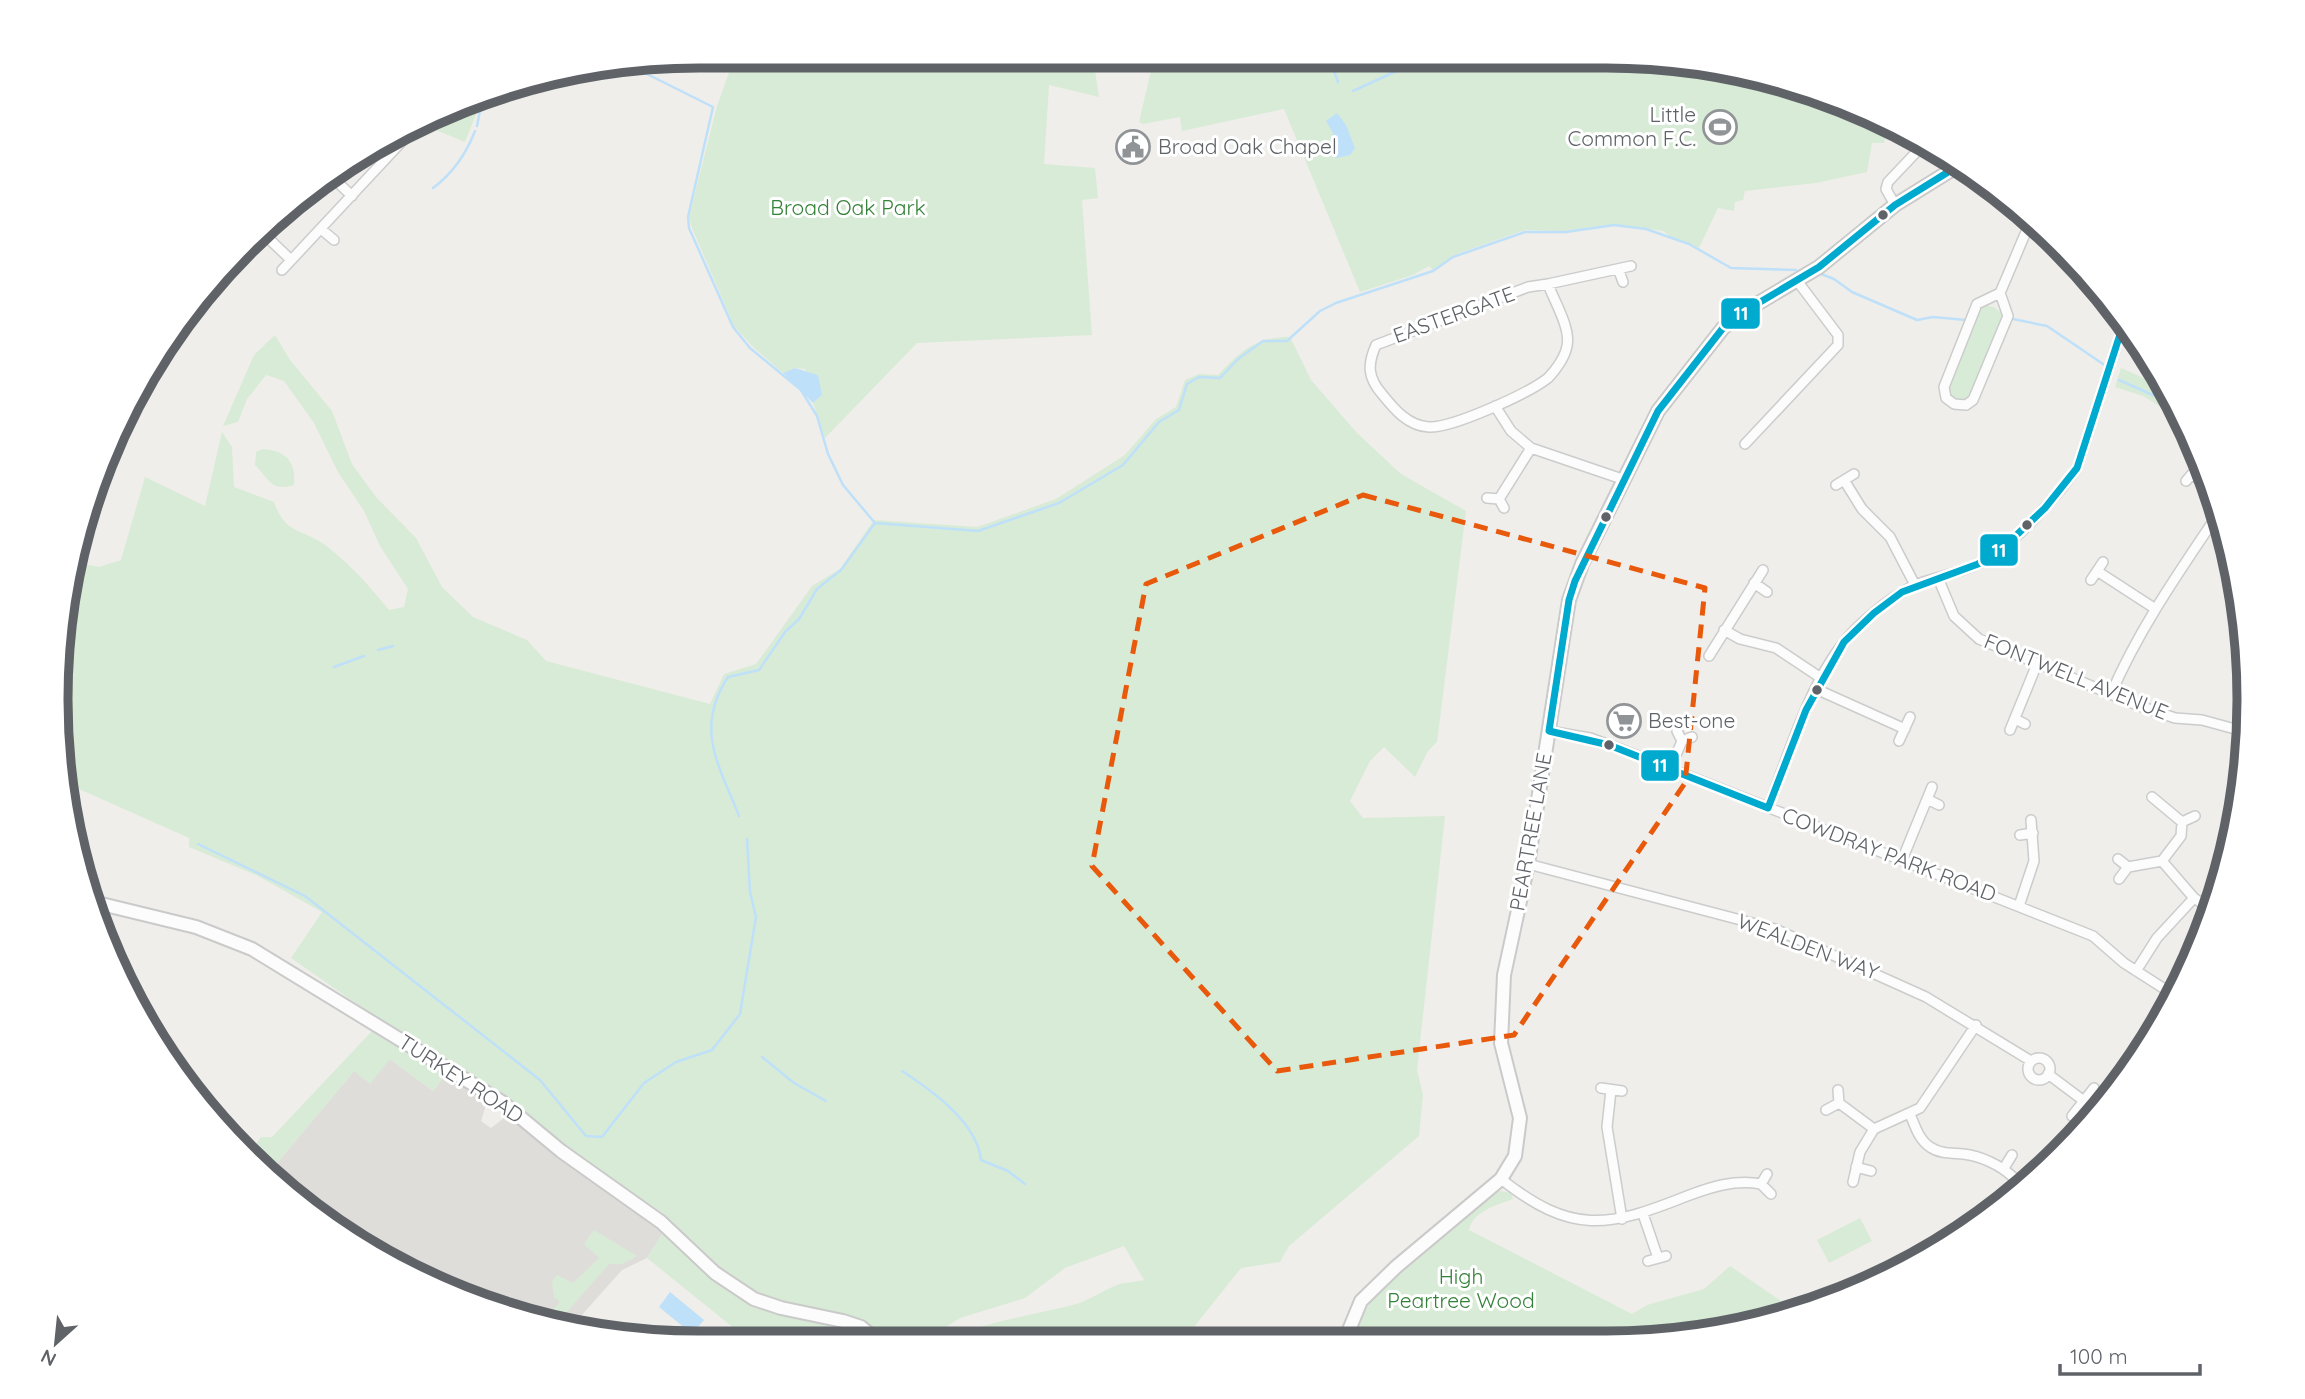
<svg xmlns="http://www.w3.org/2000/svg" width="2305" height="1399" viewBox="0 0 2305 1399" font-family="Quicksand,sans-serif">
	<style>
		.industrial { fill: #dfddda }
		.green { fill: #d8ebd6 }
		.water { fill: #bfe0f9 }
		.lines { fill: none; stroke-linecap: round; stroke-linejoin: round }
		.stream { stroke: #bfe0f9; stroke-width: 2.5 }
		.street-casing { stroke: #cbcccc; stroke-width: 12 }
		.secondary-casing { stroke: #cacacb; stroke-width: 16 }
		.street { stroke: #fdfcfc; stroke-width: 9 }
		.secondary { stroke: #fdfcfc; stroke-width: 12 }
		.bus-1-casing { stroke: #fff; stroke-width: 12 }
		.bus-1 { stroke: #00a9ce; stroke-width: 7 }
		.marked { fill: none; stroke: #e8590c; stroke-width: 5; stroke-dasharray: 14 9; stroke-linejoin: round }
		.bus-dot { fill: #5f6368; stroke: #fff; stroke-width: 2.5 }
		.labels { text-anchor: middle; stroke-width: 6; stroke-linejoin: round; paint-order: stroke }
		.poi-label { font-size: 21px; fill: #5f6368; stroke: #fff; text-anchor: start }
		.park-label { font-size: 21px; fill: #348238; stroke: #fff }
		.street-label { font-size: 21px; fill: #5f6368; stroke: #fff }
		.rim { fill: none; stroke: #5f6368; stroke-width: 9 }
		.line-badge { stroke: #fff; stroke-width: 2.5 }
		.badge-label { font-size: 19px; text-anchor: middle; font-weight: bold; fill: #fff }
	</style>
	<rect width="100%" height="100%" fill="#efeeea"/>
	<!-- industrial -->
	<path class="industrial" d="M 390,1059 L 433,1091 L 446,1074 L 480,1095 L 486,1105 L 481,1121 L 491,1128 L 504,1118 L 517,1120 L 625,1202 L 663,1233 L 647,1258 L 622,1270 L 573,1325 L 492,1309 L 342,1234 L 272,1169 L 354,1071 Z"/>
	<!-- green -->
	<path class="green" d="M 735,56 L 941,56 L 981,65 L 981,56 L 1093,57 L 1099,97 L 1049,85 L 1044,164 L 1095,168 L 1098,198 L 1082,200 L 1092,335 L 917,343 L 825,438 L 813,403 L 822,395 L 805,369 L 795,368 L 783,373 L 752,346 L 734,326 L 692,228 L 689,217 L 717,106 Z
		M 1134,57 L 1648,57 L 1813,90 L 1887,127 L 1884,143 L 1872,143 L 1867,172 L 1816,183 L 1745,191 L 1743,200 L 1735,202 L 1734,211 L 1718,208 L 1699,248 C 1688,241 1672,242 1664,231 L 1613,224 L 1566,231 L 1525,230 L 1459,253 L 1433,270 L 1429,266 L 1413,275 L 1360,292 L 1284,109 L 1182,131 L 1180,117 L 1143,124 L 1139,122 L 1153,62 Z
		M 455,110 L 476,114 L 465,142 L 426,126 Z
		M 1984,305 L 1994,307 L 2005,316 L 1971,398 L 1965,403 L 1949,397 L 1947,388 L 1980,306 Z
		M 275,335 L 290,360 L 332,411 L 352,464 L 376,497 L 416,538 L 442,587 L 473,617 L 527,640 L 546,661 L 710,704 L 724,674 L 756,664 L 812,586 L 840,569 L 874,520 L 977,527 L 1056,499 L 1125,455 L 1156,419 L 1176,407 L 1185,380 L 1199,374 L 1218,375 C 1241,351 1255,337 1290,337 L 1311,380 L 1357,433 L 1401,474 L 1466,511 L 1437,742 L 1428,751 L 1415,777 L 1384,747 L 1370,761 L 1350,801 L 1363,818 L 1445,816 L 1417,1070 L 1423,1095 L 1419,1136 L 1289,1246 L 1280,1262 L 1241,1268 L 1182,1342 L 943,1342 C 984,1321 1029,1316 1073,1305 C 1091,1300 1101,1291 1117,1285 C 1125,1282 1135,1282 1144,1280 L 1124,1246 L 1065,1268 L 1025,1298 L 960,1318 L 922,1342 L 894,1342 L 864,1321 L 781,1303 L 755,1294 L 719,1269 L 660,1211 L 564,1149 L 517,1105 L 403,1036 L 291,958 L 322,912 L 256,875 L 189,847 L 189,838 L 70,785 L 56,699 L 78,563 L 99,567 L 121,560 L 145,477 L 205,506 L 222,432 L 232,447 L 234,487 L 274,502 C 286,537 305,528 329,548 C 352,566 371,588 389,610 L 404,607 L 408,589 L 380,546 L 364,511 L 338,472 L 314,423 L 284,381 L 266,375 L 247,399 L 238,422 L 223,426 L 254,355 Z
		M 2121,368 L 2164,387 L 2177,410 L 2174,415 L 2143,396 L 2115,387 Z
		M 263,449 C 286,451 296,461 294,485 C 271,492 269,479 255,465 L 256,452 Z
		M 372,1031 L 446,1074 L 433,1091 L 390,1059 L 370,1084 L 354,1071 L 272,1169 L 252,1150 L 261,1137 L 272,1137 Z
		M 1501,1191 L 1511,1193 L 1513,1199 C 1497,1205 1473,1211 1469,1230 L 1632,1314 L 1647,1305 L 1704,1289 L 1730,1266 L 1797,1312 L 1648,1342 L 1349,1342 C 1373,1276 1442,1239 1492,1195 Z
		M 1860,1218 L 1872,1241 L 1829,1263 L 1817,1240 Z
		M 594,1230 L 637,1256 L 622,1264 L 609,1264 L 558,1322 L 545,1319 L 560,1302 L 554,1297 L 552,1282 L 557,1275 L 573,1283 L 599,1258 L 584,1244 Z
		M 663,1233 L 752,1302 L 840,1328 L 843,1326 L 873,1342 L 760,1342 L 735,1329 L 647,1258 Z"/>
	<!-- water -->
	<path class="water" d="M 1337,113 L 1346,125 L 1355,148 L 1350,155 L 1337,158 L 1328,154 L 1333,133 L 1326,121 Z
		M 795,368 L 818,375 L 822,395 L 813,403 L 783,373 Z
		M 670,1292 L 704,1320 L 692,1334 L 659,1307 Z"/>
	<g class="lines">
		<!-- stream -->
		<path class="stream" d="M 1329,57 L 1338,82
			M 633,67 L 713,107 L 688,217 L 689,228 L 733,327 L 750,348 L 801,390 L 817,416 L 828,454 L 843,485 L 875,523
			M 1353,91 L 1427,57
			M 477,126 L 483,95
			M 433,188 C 452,174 466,154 475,131
			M 1821,274 L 1834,279 L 1852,292 L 1917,320 L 1933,317 L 1966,320
			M 2013,319 L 2047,326 L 2103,364
			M 2119,380 L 2173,404 L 2176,409
			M 378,650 L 393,646
			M 334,667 L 364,656
			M 739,816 C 719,765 694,729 728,677 L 759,670 L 785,632 L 799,619 L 817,589 L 841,570 L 875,523 L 978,531 L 1059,503 L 1123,465 L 1159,422 L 1179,410 L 1187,384 L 1199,377 L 1220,378 L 1238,359 L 1263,341 L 1287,341 L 1320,311 L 1336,303 L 1433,271 L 1453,257 L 1525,232 L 1566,232 L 1614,225 L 1646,229 L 1689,244 L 1731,268 L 1796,270
			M 198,844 L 305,896 L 540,1080 L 586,1136 L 602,1137 L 644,1083 L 676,1062 L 712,1050 L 740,1014 L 756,917 L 750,892 L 747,839
			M 762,1057 L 794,1083 L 826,1101
			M 902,1071 C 931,1090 977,1122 981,1160 L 1008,1171 L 1025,1184"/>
		<!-- street casing -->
		<g class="street-casing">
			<path id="street" d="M 331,176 L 352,196
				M 1895,205 L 1886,189 L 1888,182 L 1923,145
				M 321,229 L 334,240
				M 265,235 L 291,260
				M 282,270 L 407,136
				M 1619,271 L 1623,282
				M 1548,284 L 1528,287 L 1376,345 C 1367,365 1368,378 1382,394 C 1394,409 1408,426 1429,427 C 1453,428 1529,393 1548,378 C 1556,370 1565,357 1567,346 C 1571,328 1554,301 1548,284 L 1631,266
				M 2000,293 L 2008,316 L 1973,400 L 1966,405 L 1954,404 L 1946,398 L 1944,387 L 1977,304 L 2000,293 L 2031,220
				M 1495,406 L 1511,431 L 1531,448 L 1625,480
				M 1745,444 L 1838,345 L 1838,335 L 1798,282
				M 2192,474 L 2211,489
				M 1844,480 L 1862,509 L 1890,537 L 1915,585
				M 2186,481 L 2199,466
				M 1836,485 L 1854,474
				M 1487,498 L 1499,499 L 1504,508
				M 1499,499 L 1531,448
				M 2097,571 L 2154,608
				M 1938,578 L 1954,616 L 1979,639 L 2137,705 L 2175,718 L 2202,720 L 2246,732
				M 2091,580 L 2103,562
				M 1754,583 L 1767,592
				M 1724,630 L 1740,639 L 1776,648 L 1821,678
				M 1709,656 L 1763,570
				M 1816,689 L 1905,729
				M 2111,694 C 2139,629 2179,572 2218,514
				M 2015,719 L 2025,724
				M 2010,730 L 2037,664
				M 1549,731 L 1590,738 L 1623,750 L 2093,936 L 2124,963 L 2163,988 L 2172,998
				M 1677,731 L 1682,741 L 1692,737
				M 1899,741 L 1910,717
				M 1670,769 L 1682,741
				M 1927,799 L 1939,805
				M 1768,808 C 1791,749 1814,666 1861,624 C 1877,609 1897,593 1918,584 C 1937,577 1959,573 1978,564 C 2012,547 2055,499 2077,468 L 2124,322
				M 2182,822 L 2195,816
				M 2020,835 L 2033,833
				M 2118,859 L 2128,867 L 2162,861 L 2181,836 L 2182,822 L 2152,797
				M 1902,860 L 1932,787
				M 2162,861 L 2194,898 L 2211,909
				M 1528,864 L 1775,929 L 1926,997 L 2031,1061
				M 2119,879 L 2128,867
				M 2019,906 L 2034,861 L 2031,820
				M 2136,971 L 2157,938 L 2194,898
				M2028 1069a11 11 0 1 1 22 0a11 11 0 1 1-22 0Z
				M 2048,1074 L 2084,1101
				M 1601,1088 L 1622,1091
				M 1611,1090 L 1607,1127 L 1622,1219
				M 1839,1103 L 1874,1129
				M 1826,1110 L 1839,1103 L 1838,1090
				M 1910,1114 C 1915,1126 1919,1140 1930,1147 C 1940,1154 1952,1153 1963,1154 C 1981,1156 2000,1165 2013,1177
				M 2072,1116 L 2094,1088
				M 1856,1167 L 1871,1171
				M 2004,1168 L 2012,1155
				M 1767,1174 L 1761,1184 L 1771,1194
				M 1501,1179 C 1572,1235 1607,1228 1687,1196 C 1711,1187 1735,1179 1761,1184
				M 1853,1182 L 1860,1152 L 1874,1129 L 1920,1108 L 1976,1025
				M 1643,1214 L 1658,1258
				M 1648,1261 L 1666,1256"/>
		</g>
		<!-- secondary casing -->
		<g class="secondary-casing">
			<path id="secondary" d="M 89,901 L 196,927 L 252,949 L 502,1102 L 561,1151 L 661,1222 L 715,1273 L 754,1299 L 781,1308 L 843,1321 L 861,1327 L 879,1342
				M 1344,1342 L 1361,1301 L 1396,1267 L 1501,1179 L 1515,1156 L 1520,1118 L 1501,1043 L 1504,975 L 1528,864 L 1569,600 L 1582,564 L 1658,411 L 1723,328 L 1740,314 L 1819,267 L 1895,205 L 1961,164"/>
		</g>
		<!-- street -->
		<use href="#street" class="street"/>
		<!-- secondary -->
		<use href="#secondary" class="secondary"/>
		<!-- bus-1 casing -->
		<g class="bus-1-casing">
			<path id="bus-1" d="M 1961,164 L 1895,205 L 1819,267 L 1740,314 L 1723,328 L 1658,411 L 1575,581 L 1569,600 L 1549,731 L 1609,745 L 1768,808 L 1806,710 L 1844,642 L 1874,613 L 1902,592 L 1978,564 L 2005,546 L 2045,508 L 2077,468 L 2124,322"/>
		</g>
		<!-- bus-1 -->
		<use href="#bus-1" class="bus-1"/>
	</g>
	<!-- marked area -->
	<path class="marked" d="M 1363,495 L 1705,588 L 1685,783 L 1514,1035 L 1277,1071 L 1092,866 L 1146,584 Z"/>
	<!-- icons -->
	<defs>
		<g id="stadium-ring" transform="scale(1.75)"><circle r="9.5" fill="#fff" stroke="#919496" stroke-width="1.5"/><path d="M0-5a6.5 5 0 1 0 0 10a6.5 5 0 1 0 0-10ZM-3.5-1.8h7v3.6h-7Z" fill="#919496"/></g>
		<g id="civic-ring" transform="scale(1.75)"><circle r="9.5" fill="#fff" stroke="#919496" stroke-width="1.5"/><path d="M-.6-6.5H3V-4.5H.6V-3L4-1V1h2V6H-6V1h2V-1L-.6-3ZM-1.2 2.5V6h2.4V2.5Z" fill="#919496"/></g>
		<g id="supermarket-ring" transform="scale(1.75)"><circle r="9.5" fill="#fff" stroke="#919496" stroke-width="1.5"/><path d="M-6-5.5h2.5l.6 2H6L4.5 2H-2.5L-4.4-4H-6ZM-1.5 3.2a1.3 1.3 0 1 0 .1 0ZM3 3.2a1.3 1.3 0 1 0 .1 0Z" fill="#919496"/></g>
	</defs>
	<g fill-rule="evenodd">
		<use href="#stadium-ring" x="1720" y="127"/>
		<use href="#civic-ring" x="1133" y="147"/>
		<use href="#supermarket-ring" x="1624" y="721"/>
	</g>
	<!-- markers -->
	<g class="bus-dot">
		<circle cx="1883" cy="215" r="6"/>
		<circle cx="1606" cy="517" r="6"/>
		<circle cx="2027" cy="525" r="6"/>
		<circle cx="1817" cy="690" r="6"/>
		<circle cx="1609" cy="745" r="6"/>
	</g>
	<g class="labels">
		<!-- poi labels -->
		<g class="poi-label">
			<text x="1696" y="122" text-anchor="end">Little<tspan x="1696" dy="24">Common F.C.</tspan></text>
			<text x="1158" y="154">Broad Oak Chapel</text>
			<text x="1648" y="728">Best-one</text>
		</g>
		<!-- park labels -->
		<g class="park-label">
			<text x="848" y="215">Broad Oak Park</text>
			<text x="1461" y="1284">High<tspan x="1461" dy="24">Peartree Wood</tspan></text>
		</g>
		<!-- street labels -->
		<g class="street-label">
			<text transform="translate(1454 315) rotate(-20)" y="7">EASTERGATE</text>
			<text transform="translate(2076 677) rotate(22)" y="7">FONTWELL AVENUE</text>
			<text transform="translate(1531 832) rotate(-80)" y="7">PEARTREE LANE</text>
			<text transform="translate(1889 855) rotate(21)" y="7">COWDRAY PARK ROAD</text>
			<text transform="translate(1808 947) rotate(21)" y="7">WEALDEN WAY</text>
			<text transform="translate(461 1079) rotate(33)" y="7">TURKEY ROAD</text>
		</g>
	</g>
	<!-- crop -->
	<path d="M0 0H2305V1399H0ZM699 68H1606A631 631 0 0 1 2237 699V700A631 631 0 0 1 1606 1331H699A631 631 0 0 1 68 700V699A631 631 0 0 1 699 68Z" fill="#fff" fill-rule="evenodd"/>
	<path class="rim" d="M699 68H1606A631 631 0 0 1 2237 699V700A631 631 0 0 1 1606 1331H699A631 631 0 0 1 68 700V699A631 631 0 0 1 699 68Z"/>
	<g class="line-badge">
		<rect x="1720" y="297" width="41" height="33" rx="7" fill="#00a9ce"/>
		<rect x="1979" y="533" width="40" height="34" rx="7" fill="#00a9ce"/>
		<rect x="1640" y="749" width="40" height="33" rx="7" fill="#00a9ce"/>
	</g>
	<g class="badge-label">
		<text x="1741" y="320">11</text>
		<text x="1999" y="557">11</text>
		<text x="1660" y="772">11</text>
	</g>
	<!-- north arrow -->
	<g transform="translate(56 1343) rotate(207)" stroke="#ffffff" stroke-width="5" paint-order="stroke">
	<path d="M0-5L12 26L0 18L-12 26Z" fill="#5f6368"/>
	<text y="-10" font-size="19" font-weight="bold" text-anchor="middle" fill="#5f6368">N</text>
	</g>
	<!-- scale -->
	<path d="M2060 1364v10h140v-10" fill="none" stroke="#5f6368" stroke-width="3.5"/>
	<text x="2070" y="1364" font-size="21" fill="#5f6368" stroke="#ffffff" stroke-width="5" paint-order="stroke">100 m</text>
</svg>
